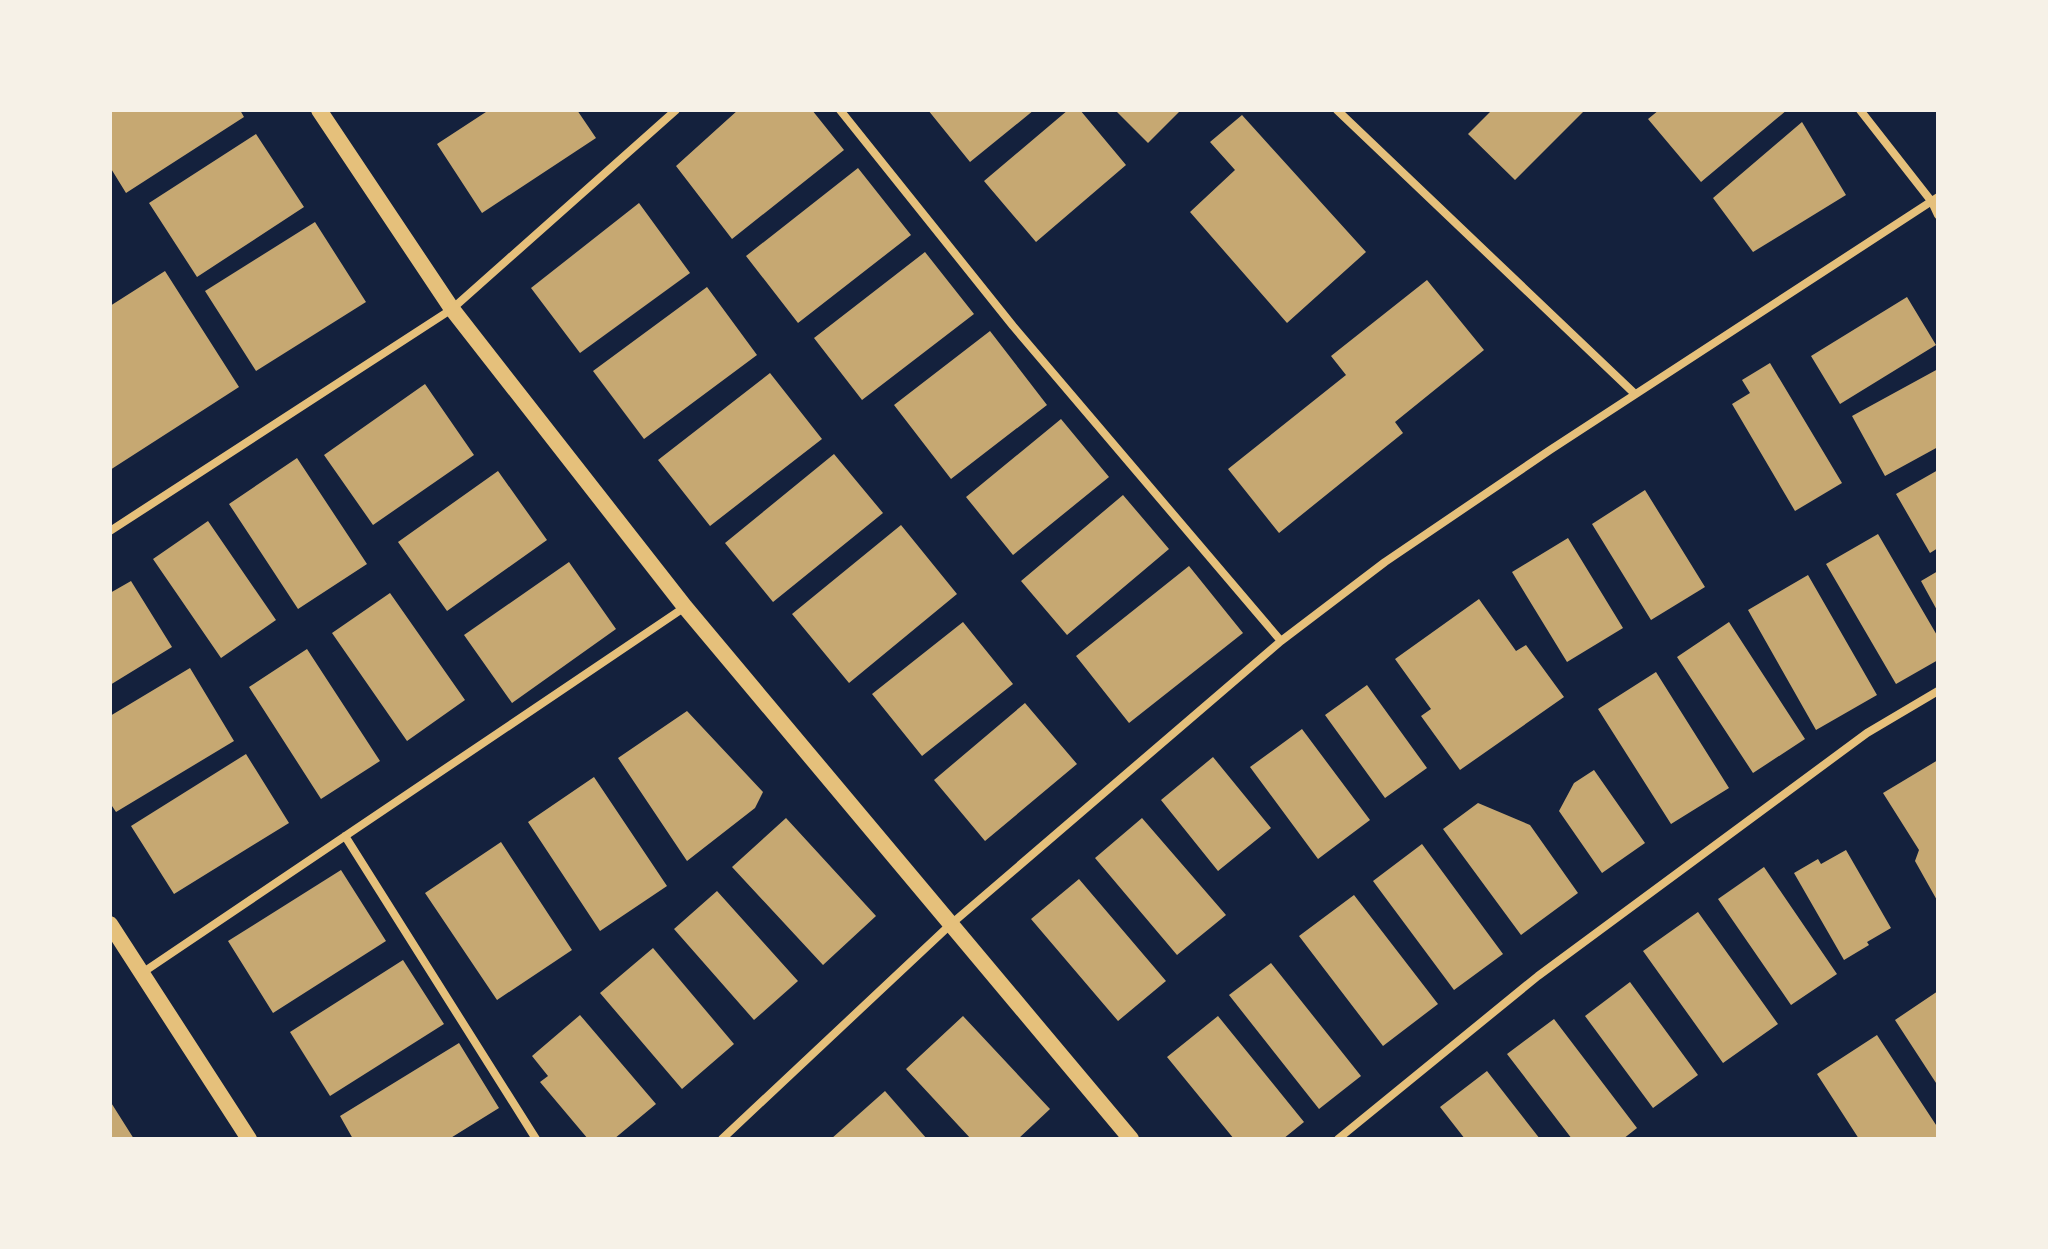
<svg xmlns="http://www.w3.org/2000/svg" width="2048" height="1249" viewBox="0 0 2048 1249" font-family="'Fira Sans',sans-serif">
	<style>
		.building { fill: #c6a872 }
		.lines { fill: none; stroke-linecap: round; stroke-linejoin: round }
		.minor { stroke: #e5c07b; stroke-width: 8 }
		.secondary { stroke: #e5c07b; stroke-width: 16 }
	</style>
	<rect width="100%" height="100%" fill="#14213d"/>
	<!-- building -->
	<path class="building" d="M 110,110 L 240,110 L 244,117 L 126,193 L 110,167 Z
		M 489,110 L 577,110 L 596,138 L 482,213 L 437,144 Z
		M 738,110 L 812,110 L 844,150 L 732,239 L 676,166 Z
		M 928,110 L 1034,110 L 970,162 Z
		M 1068,110 L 1080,110 L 1126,165 L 1036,242 L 984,181 Z
		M 1115,110 L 1181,110 L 1148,143 Z
		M 1492,110 L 1585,110 L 1515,180 L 1468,134 Z
		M 1659,110 L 1787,110 L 1701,182 L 1648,119 Z
		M 1242,115 L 1366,252 L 1287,323 L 1190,212 L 1235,170 L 1210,142 Z
		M 1802,122 L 1846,195 L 1753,252 L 1713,198 Z
		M 256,134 L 304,207 L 197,277 L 149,203 Z
		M 858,168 L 911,235 L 798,323 L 746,256 Z
		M 639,203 L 690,273 L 580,353 L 531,288 Z
		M 315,222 L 366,302 L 256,371 L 205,291 Z
		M 925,252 L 974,314 L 862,400 L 814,338 Z
		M 165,271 L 239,387 L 110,470 L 110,306 Z
		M 1427,280 L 1484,350 L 1395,422 L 1403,433 L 1279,533 L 1228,469 L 1346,375 L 1331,356 Z
		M 707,287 L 757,355 L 644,439 L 593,371 Z
		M 1907,297 L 1936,345 L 1840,404 L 1811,356 Z
		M 990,331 L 1047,405 L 951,479 L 894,405 Z
		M 1770,363 L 1842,483 L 1795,511 L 1732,404 L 1750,393 L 1742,380 Z
		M 1938,369 L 1938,447 L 1885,476 L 1852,416 Z
		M 770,373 L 822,439 L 710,526 L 658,460 Z
		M 425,384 L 474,455 L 373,525 L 324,455 Z
		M 1061,419 L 1109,477 L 1013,555 L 966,497 Z
		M 834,454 L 883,513 L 773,602 L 725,543 Z
		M 297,458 L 367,564 L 298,609 L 229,504 Z
		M 1938,470 L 1938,548 L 1930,553 L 1896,494 Z
		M 498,471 L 547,540 L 447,611 L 398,542 Z
		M 1645,490 L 1705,587 L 1651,620 L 1592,524 Z
		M 1123,495 L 1169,549 L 1067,635 L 1021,581 Z
		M 208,521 L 276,620 L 221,658 L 153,559 Z
		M 901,525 L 957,594 L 849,683 L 792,614 Z
		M 1878,534 L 1938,637 L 1938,660 L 1896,684 L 1826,564 Z
		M 1568,538 L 1623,628 L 1567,662 L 1512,572 Z
		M 569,562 L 616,629 L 512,703 L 464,635 Z
		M 1189,566 L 1243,633 L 1129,723 L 1076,656 Z
		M 1938,571 L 1938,612 L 1921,581 Z
		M 1808,575 L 1877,695 L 1816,730 L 1748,610 Z
		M 131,581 L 172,647 L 110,685 L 110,593 Z
		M 390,593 L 465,700 L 407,741 L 332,633 Z
		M 1479,599 L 1516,651 L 1526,645 L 1564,697 L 1460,770 L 1421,716 L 1431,709 L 1395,659 Z
		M 963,622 L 1013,684 L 922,756 L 872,694 Z
		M 1729,622 L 1805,739 L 1753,773 L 1677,657 Z
		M 307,649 L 380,761 L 321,799 L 249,687 Z
		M 190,668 L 234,741 L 116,812 L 110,803 L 110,716 Z
		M 1656,672 L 1729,788 L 1671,824 L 1598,709 Z
		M 1367,685 L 1427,768 L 1385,798 L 1325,715 Z
		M 1025,703 L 1077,764 L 985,841 L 934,780 Z
		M 687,711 L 763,792 L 755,808 L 687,861 L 618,758 Z
		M 1302,729 L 1370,820 L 1318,859 L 1250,767 Z
		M 246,754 L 289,823 L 174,894 L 131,826 Z
		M 1213,757 L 1271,828 L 1218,871 L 1161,800 Z
		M 1938,760 L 1938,902 L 1915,861 L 1919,850 L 1883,793 Z
		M 1594,770 L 1645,843 L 1602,873 L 1559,811 L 1574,783 Z
		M 594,777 L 667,886 L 600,931 L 528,822 Z
		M 1478,803 L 1530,825 L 1578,893 L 1521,935 L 1443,829 Z
		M 786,818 L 876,916 L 823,965 L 732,867 Z
		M 1142,818 L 1226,915 L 1177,955 L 1095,858 Z
		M 501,842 L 572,950 L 497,1000 L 425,893 Z
		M 1422,844 L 1503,954 L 1454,990 L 1373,881 Z
		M 1846,850 L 1891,928 L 1867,942 L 1869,945 L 1844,960 L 1794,873 L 1818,859 L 1821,864 Z
		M 1764,867 L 1837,974 L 1791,1005 L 1718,899 Z
		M 341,870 L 386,941 L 273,1013 L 228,941 Z
		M 1079,879 L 1166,981 L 1118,1021 L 1031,919 Z
		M 717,891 L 798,981 L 754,1020 L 674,929 Z
		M 1354,895 L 1438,1004 L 1383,1046 L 1299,936 Z
		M 1698,912 L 1778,1024 L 1723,1063 L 1643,951 Z
		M 653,948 L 734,1044 L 682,1089 L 600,993 Z
		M 403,960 L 444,1024 L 330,1096 L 290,1032 Z
		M 1271,963 L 1361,1076 L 1319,1109 L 1229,995 Z
		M 1630,982 L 1698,1075 L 1653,1108 L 1585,1016 Z
		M 1938,991 L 1938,1086 L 1895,1020 Z
		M 580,1015 L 656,1104 L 614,1139 L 588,1139 L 540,1082 L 548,1076 L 532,1056 Z
		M 963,1016 L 1050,1109 L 1018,1139 L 971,1139 L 906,1069 Z
		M 1218,1016 L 1304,1122 L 1283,1139 L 1234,1139 L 1167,1057 Z
		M 1554,1019 L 1637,1128 L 1623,1139 L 1572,1139 L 1507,1054 Z
		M 1877,1035 L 1938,1128 L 1938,1139 L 1859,1139 L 1817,1074 Z
		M 459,1043 L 499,1108 L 449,1139 L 353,1139 L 340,1116 Z
		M 1487,1071 L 1540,1139 L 1465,1139 L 1440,1107 Z
		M 885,1091 L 927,1139 L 831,1139 Z
		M 110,1101 L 134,1139 L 110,1139 Z"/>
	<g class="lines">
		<!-- minor -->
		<path class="minor" d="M 840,110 L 1013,326 L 1281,641
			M 1337,110 L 1635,394
			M 1860,110 L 1932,202 L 1938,215
			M 110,531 L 452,309 L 676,110
			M 345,836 L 536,1139
			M 142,973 L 685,607
			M 722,1139 L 950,925 L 1281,641 L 1385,562 L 1550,450 L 1938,197
			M 1338,1139 L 1538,976 L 1867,733 L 1938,691"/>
		<!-- secondary -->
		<path class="secondary" d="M 319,110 L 452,309 L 685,607 L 1131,1139
			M 110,924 L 249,1139"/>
	</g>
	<!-- border -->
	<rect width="2048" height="1249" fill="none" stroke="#f6f1e7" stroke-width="224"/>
</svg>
